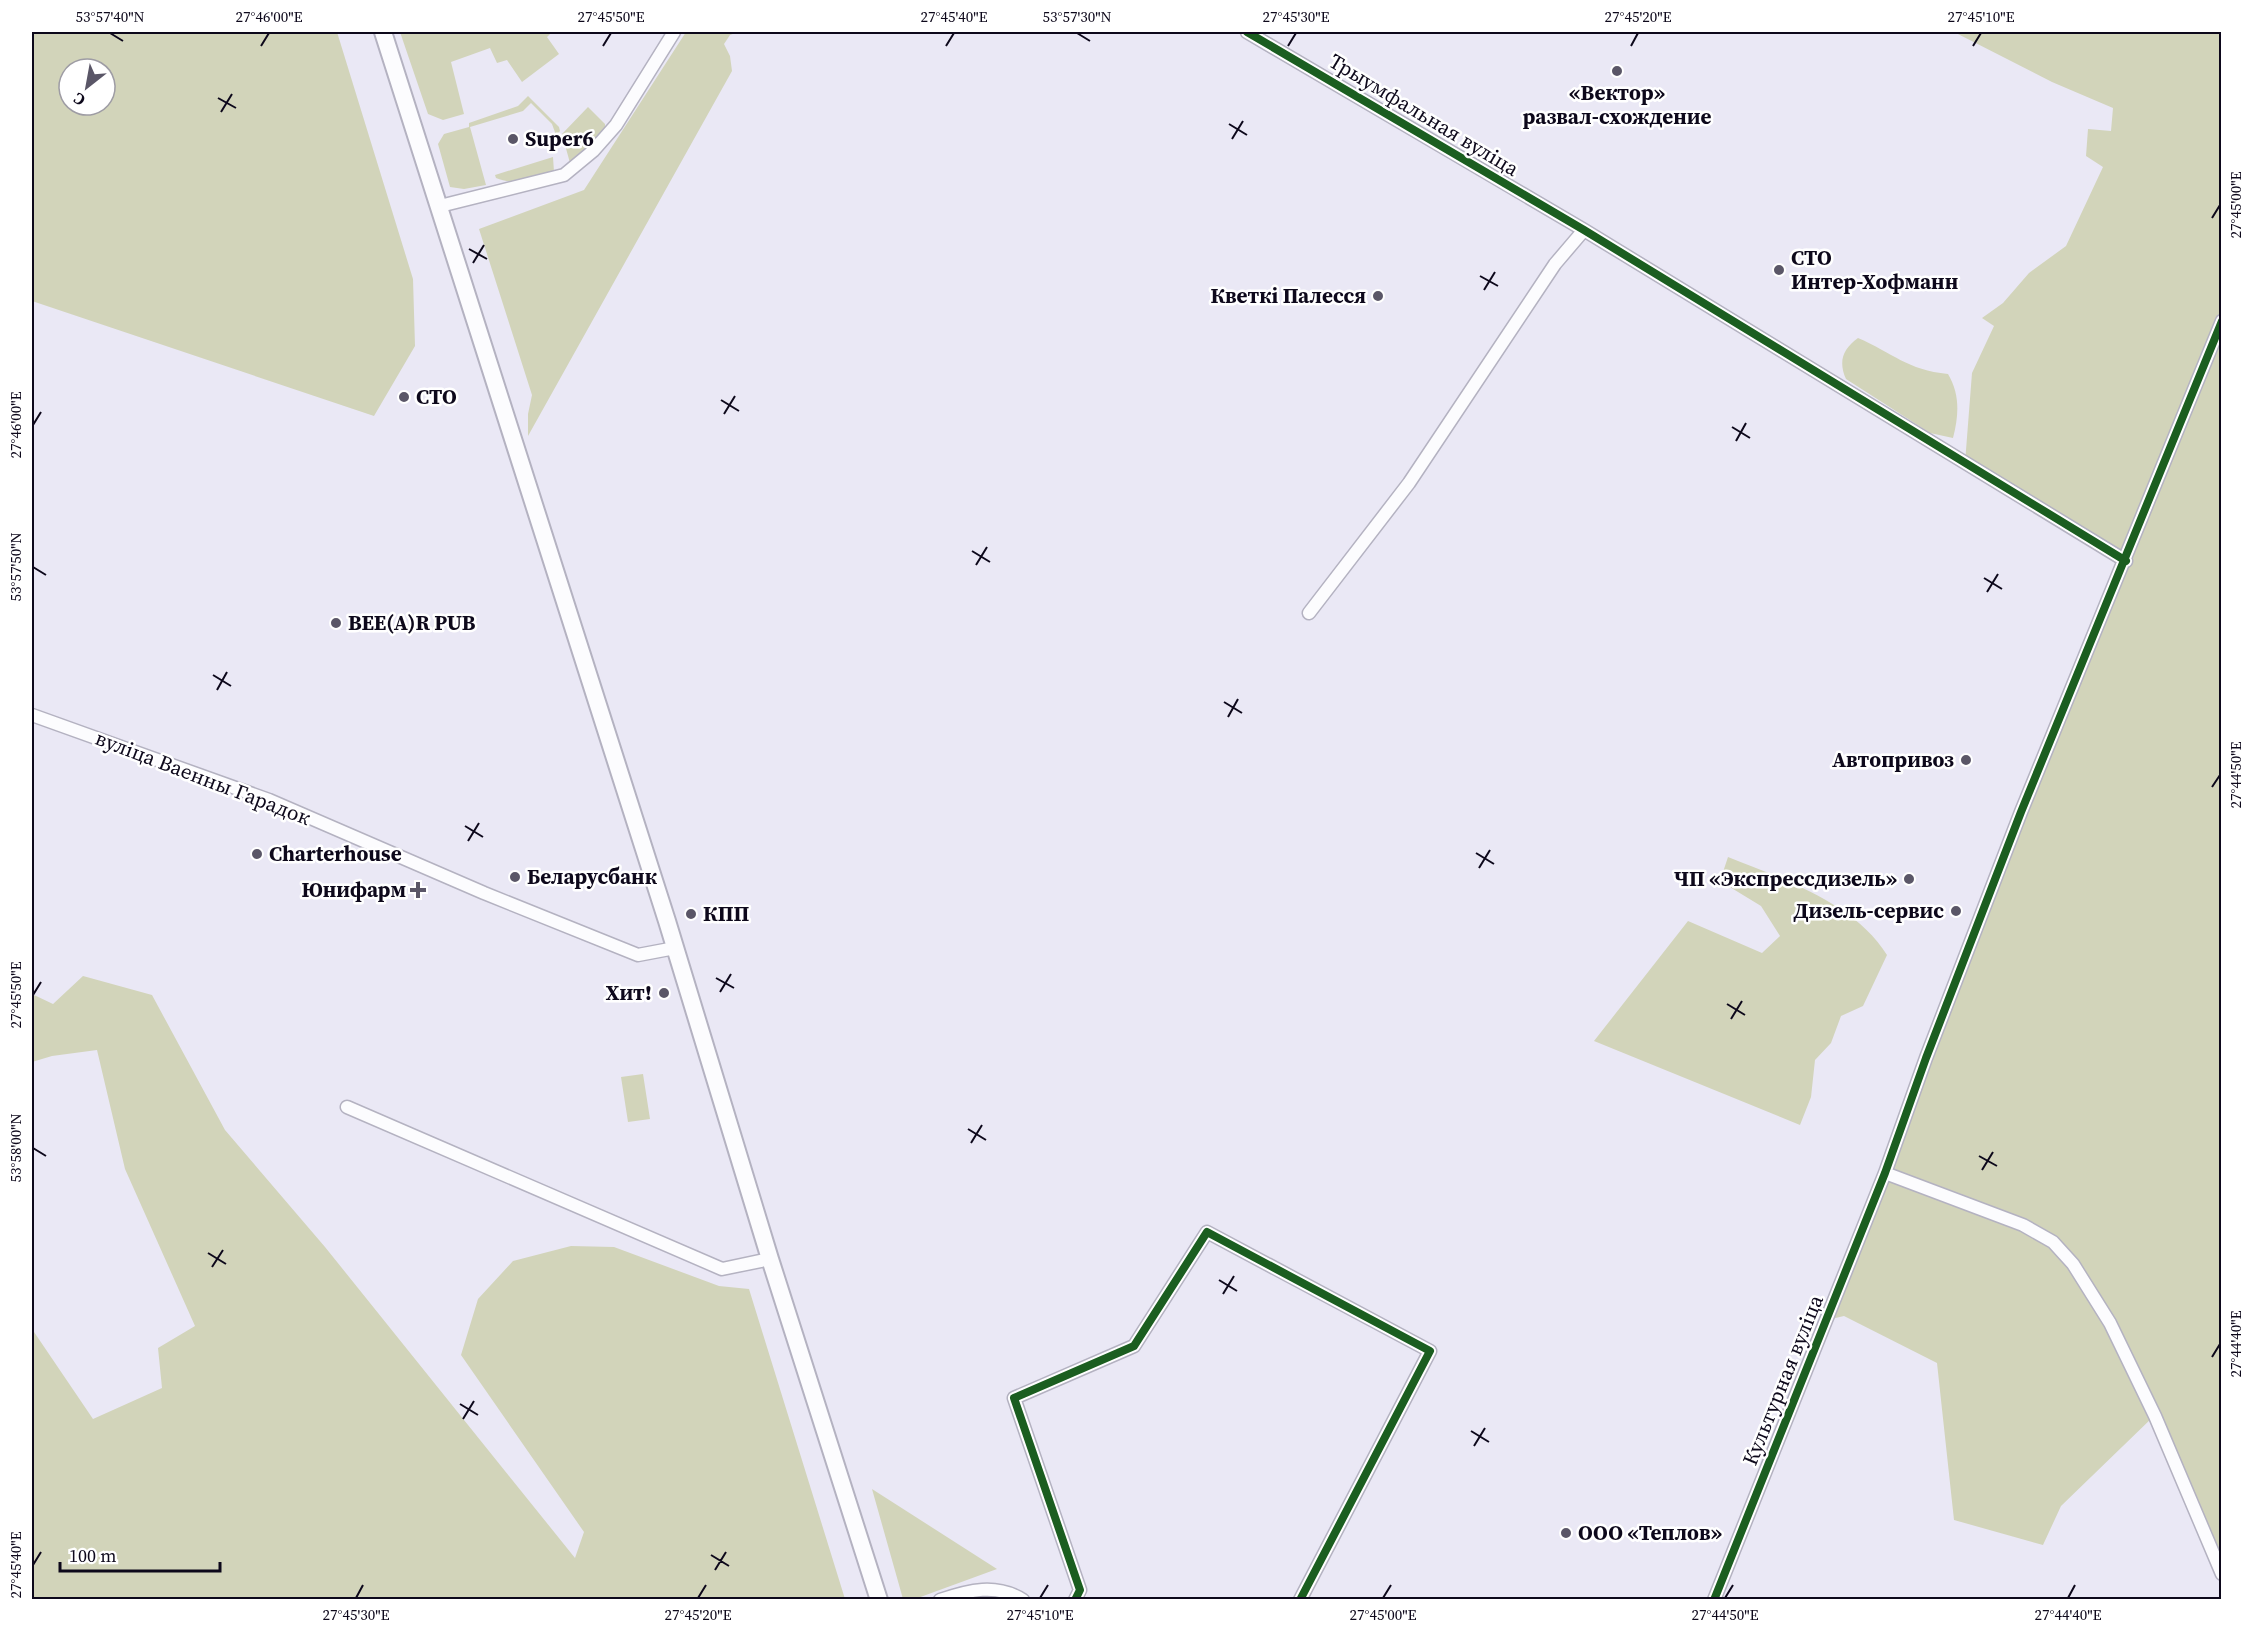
<svg xmlns="http://www.w3.org/2000/svg" width="2253" height="1631" viewBox="0 0 2253 1631" font-family="'Source Serif 4',serif">
	<style>
		.green { fill: #d2d4ba; fill-rule: evenodd }
		.lines { fill: none; stroke-linecap: round; stroke-linejoin: round }
		.street-casing { stroke: #b4b2c1; stroke-width: 15 }
		.secondary-casing { stroke: #b4b2c1; stroke-width: 20 }
		.street { stroke: #fcfcfe; stroke-width: 12 }
		.secondary { stroke: #fcfcfe; stroke-width: 16 }
		.cycleway-casing { stroke: #fff; stroke-width: 11 }
		.cycleway { stroke: #1b5e20; stroke-width: 8 }
		.ticks { fill: none; stroke: #0d081b; stroke-width: 2 }
		.poi-dot { fill: #5a5667; stroke: #fff; stroke-width: 2 }
		.labels { text-anchor: middle; stroke-width: 5; stroke-linejoin: round; paint-order: stroke }
		.poi-label { font-size: 21px; font-weight: bold; fill: #0d081b; stroke: #fff; text-anchor: start }
		.street-label { font-size: 21px; fill: #0d081b; stroke: #fff }
		.neatline { fill: none; stroke: #0d081b; stroke-width: 2 }
		.ticks-label { font-size: 15px; text-anchor: middle; fill: #0d081b }
	</style>
	<rect width="100%" height="100%" fill="#eae8f5"/>
	<!-- green -->
	<path class="green" d="M 32,32 L 337,32 L 413,279 L 415,346 L 374,416 L 32,301 ZM 69,69 L 105,69 L 105,105 L 69,105 Z
		M 400,32 L 552,32 L 547,37 L 559,54 L 522,82 L 507,60 L 497,63 L 490,48 L 451,62 L 464,114 L 443,120 L 428,114 Z
		M 686,32 L 738,32 L 730,35 L 724,44 L 730,56 L 732,71 L 528,436 L 528,414 L 532,395 L 479,229 L 584,190 Z
		M 1954,32 L 2221,32 L 2221,1574 L 2154,1416 L 2061,1506 L 2043,1545 L 1954,1520 L 1937,1363 L 1844,1316 L 1827,1320 L 2125,562 L 1965,463 L 1972,373 L 1994,326 L 1982,318 L 2003,303 L 2029,273 L 2066,246 L 2103,167 L 2086,156 L 2088,129 L 2111,131 L 2113,108 L 2052,82 Z
		M 528,96 L 559,127 L 560,131 L 556,135 L 552,124 L 531,103 L 523,111 L 470,127 L 486,185 L 464,189 L 450,187 L 438,144 L 444,134 L 469,127 L 469,123 L 518,106 Z
		M 588,107 L 605,124 L 605,129 L 570,163 L 562,134 Z
		M 553,157 L 554,172 C 535,178 515,186 496,178 L 495,175 Z
		M 1858,338 C 1893,353 1907,370 1948,374 C 1960,394 1959,415 1953,438 L 1930,433 L 1846,379 C 1838,361 1843,349 1858,338 Z
		M 1728,857 C 1783,879 1855,903 1887,955 L 1863,1006 L 1841,1016 L 1831,1043 L 1815,1060 L 1811,1097 L 1800,1125 L 1594,1041 L 1688,921 L 1762,953 L 1780,936 L 1761,906 L 1720,881 Z
		M 83,976 L 152,995 L 225,1130 L 325,1247 L 575,1558 L 584,1532 L 461,1355 L 478,1299 L 513,1261 L 571,1246 L 614,1247 L 719,1286 L 749,1289 L 845,1599 L 32,1599 L 32,1329 L 93,1419 L 162,1388 L 158,1348 L 195,1326 L 125,1169 L 97,1050 L 52,1056 L 32,1062 L 32,994 L 53,1004 Z
		M 643,1074 L 650,1119 L 628,1122 L 621,1077 Z
		M 872,1489 L 997,1569 L 915,1599 L 903,1599 Z"/>
	<g class="lines">
		<!-- street casing -->
		<g class="street-casing">
			<path id="street" d="M 1247,32 L 1584,230 L 2126,561
				M 440,206 L 564,175 L 593,151 L 616,125 L 674,32
				M 1309,613 L 1409,483 L 1555,264 L 1584,230
				M 32,715 L 269,800 L 484,893 L 638,955 L 675,948
				M 347,1107 L 722,1269 L 770,1259
				M 1885,1173 L 2023,1225 L 2053,1242 L 2073,1264 L 2110,1323 L 2155,1416 L 2222,1574
				M 940,1600 C 969,1590 996,1583 1023,1600
				M 1075,1600 L 1080,1590 L 1014,1398 L 1134,1346 L 1207,1232 L 1430,1351 L 1300,1600
				M 1714,1600 L 1885,1173 L 1926,1058 L 2021,812 L 2222,321"/>
		</g>
		<!-- secondary casing -->
		<g class="secondary-casing">
			<path id="secondary" d="M 383,32 L 667,921 L 770,1259 L 879,1600"/>
		</g>
		<!-- street -->
		<use href="#street" class="street"/>
		<!-- secondary -->
		<use href="#secondary" class="secondary"/>
		<!-- cycleway casing -->
		<g class="cycleway-casing">
			<path id="cycleway" d="M 1247,32 L 1584,230 L 2126,561
				M 1075,1600 L 1080,1590 L 1014,1398 L 1134,1346 L 1207,1232 L 1430,1351 L 1300,1600
				M 1714,1600 L 1885,1173 L 1926,1058 L 2021,812 L 2222,321"/>
		</g>
		<!-- cycleway -->
		<use href="#cycleway" class="cycleway"/>
	</g>
	<!-- ticks -->
	<path class="ticks" d="M 110,33 L 123,41M 1077,33 L 1090,41M 261,46 L 269,33M 603,46 L 611,33M 946,46 L 954,33M 1288,46 L 1296,33M 1631,46 L 1638,33M 1973,46 L 1981,33M 218,98 L 236,108M 221,112 L 232,94M 1229,124 L 1247,135M 1232,139 L 1243,121M 2212,218 L 2220,205M 469,249 L 487,259M 473,263 L 484,245M 1480,276 L 1498,286M 1484,290 L 1495,272M 721,400 L 739,411M 724,414 L 735,396M 33,425 L 41,412M 1732,427 L 1750,438M 1736,441 L 1746,423M 972,551 L 990,562M 976,565 L 987,547M 33,567 L 46,575M 1984,578 L 2002,589M 1987,592 L 1998,574M 213,675 L 231,686M 217,690 L 227,672M 1224,702 L 1242,713M 1228,717 L 1238,699M 2212,787 L 2220,775M 465,826 L 483,837M 468,841 L 479,823M 1476,853 L 1494,864M 1479,868 L 1490,850M 716,978 L 734,988M 720,992 L 731,974M 33,995 L 41,982M 1727,1004 L 1745,1015M 1731,1019 L 1742,1001M 968,1129 L 986,1140M 971,1143 L 982,1125M 33,1148 L 46,1156M 1979,1156 L 1997,1166M 1982,1170 L 1993,1152M 208,1253 L 226,1264M 212,1267 L 223,1250M 1219,1280 L 1237,1291M 1223,1294 L 1234,1276M 2212,1357 L 2220,1344M 460,1404 L 478,1415M 463,1419 L 474,1401M 1471,1431 L 1489,1442M 1474,1446 L 1485,1428M 711,1555 L 729,1566M 33,1565 L 41,1552M 715,1570 L 726,1552M 356,1598 L 363,1585M 698,1598 L 706,1585M 1040,1598 L 1048,1585M 1383,1598 L 1391,1585M 1725,1598 L 1733,1585M 2068,1598 L 2075,1585"/>
	<!-- markers -->
	<g class="poi-dot">
		<circle cx="1617" cy="71" r="6"/>
		<circle cx="513" cy="139" r="6"/>
		<circle cx="1779" cy="270" r="6"/>
		<circle cx="1378" cy="296" r="6"/>
		<circle cx="404" cy="397" r="6"/>
		<circle cx="336" cy="623" r="6"/>
		<circle cx="1966" cy="760" r="6"/>
		<circle cx="257" cy="854" r="6"/>
		<circle cx="515" cy="877" r="6"/>
		<circle cx="1909" cy="879" r="6"/>
		<path d="M415 881h6v6h6v6h-6v6h-6v-6h-6v-6h6z"/>
		<circle cx="1956" cy="911" r="6"/>
		<circle cx="691" cy="914" r="6"/>
		<circle cx="664" cy="993" r="6"/>
		<circle cx="1566" cy="1533" r="6"/>
	</g>
	<g class="labels">
		<!-- poi labels -->
		<g class="poi-label">
			<text x="1617" y="100" text-anchor="middle">«Вектор»<tspan x="1617" dy="24">развал-схождение</tspan></text>
			<text x="525" y="146">Super6</text>
			<text x="1791" y="265">СТО<tspan x="1791" dy="24">Интер-Хофманн</tspan></text>
			<text x="1366" y="303" text-anchor="end">Кветкі Палесся</text>
			<text x="416" y="404">СТО</text>
			<text x="348" y="630">BEE(A)R PUB</text>
			<text x="1954" y="767" text-anchor="end">Автопривоз</text>
			<text x="269" y="861">Charterhouse</text>
			<text x="527" y="884">Беларусбанк</text>
			<text x="1897" y="886" text-anchor="end">ЧП «Экспрессдизель»</text>
			<text x="406" y="897" text-anchor="end">Юнифарм</text>
			<text x="1944" y="918" text-anchor="end">Дизель-сервис</text>
			<text x="703" y="921">КПП</text>
			<text x="652" y="1000" text-anchor="end">Хит!</text>
			<text x="1578" y="1540">ООО «Теплов»</text>
		</g>
		<!-- street labels -->
		<g class="street-label">
			<text transform="translate(1424 115) rotate(31)" y="7">Трыумфальная вуліца</text>
			<text transform="translate(203 778) rotate(21)" y="7">вуліца Ваенны Гарадок</text>
			<text transform="translate(1783 1380) rotate(-68)" y="7">Культурная вуліца</text>
		</g>
	</g>
	<!-- border -->
	<rect width="2253" height="1631" fill="none" stroke="#ffffff" stroke-width="66"/>
	<!-- north arrow -->
	<g transform="translate(87 87) rotate(211)"><circle r="28" fill="#ffffff" stroke="#9e9ca4" stroke-width="1.5"/>
	<path d="M0-4.5L10 22L0 15L-10 22Z" fill="#5a5667"/>
	<text y="-9" font-size="16" font-weight="bold" text-anchor="middle" fill="#0d081b">С</text>
	</g>
	<!-- scale -->
	<path d="M60 1562v9h160v-9" fill="none" stroke="#0d081b" stroke-width="3"/>
	<text x="69" y="1562" font-size="18" fill="#0d081b" stroke="#ffffff" stroke-width="4.5" paint-order="stroke">100 m</text>
	<rect x="33" y="33" width="2187" height="1565" class="neatline"/>
	<g class="ticks-label">
		<text x="110" y="22">53°57'40"N</text>
		<text x="269" y="22">27°46'00"E</text>
		<text x="611" y="22">27°45'50"E</text>
		<text x="954" y="22">27°45'40"E</text>
		<text x="1077" y="22">53°57'30"N</text>
		<text x="1296" y="22">27°45'30"E</text>
		<text x="1638" y="22">27°45'20"E</text>
		<text x="1981" y="22">27°45'10"E</text>
		<text transform="translate(2236 205) rotate(-90)" y="5">27°45'00"E</text>
		<text transform="translate(16 425) rotate(-90)" y="5">27°46'00"E</text>
		<text transform="translate(16 567) rotate(-90)" y="5">53°57'50"N</text>
		<text transform="translate(2236 775) rotate(-90)" y="5">27°44'50"E</text>
		<text transform="translate(16 995) rotate(-90)" y="5">27°45'50"E</text>
		<text transform="translate(16 1148) rotate(-90)" y="5">53°58'00"N</text>
		<text transform="translate(2236 1344) rotate(-90)" y="5">27°44'40"E</text>
		<text transform="translate(16 1565) rotate(-90)" y="5">27°45'40"E</text>
		<text x="356" y="1620">27°45'30"E</text>
		<text x="698" y="1620">27°45'20"E</text>
		<text x="1040" y="1620">27°45'10"E</text>
		<text x="1383" y="1620">27°45'00"E</text>
		<text x="1725" y="1620">27°44'50"E</text>
		<text x="2068" y="1620">27°44'40"E</text>
	</g>
</svg>
